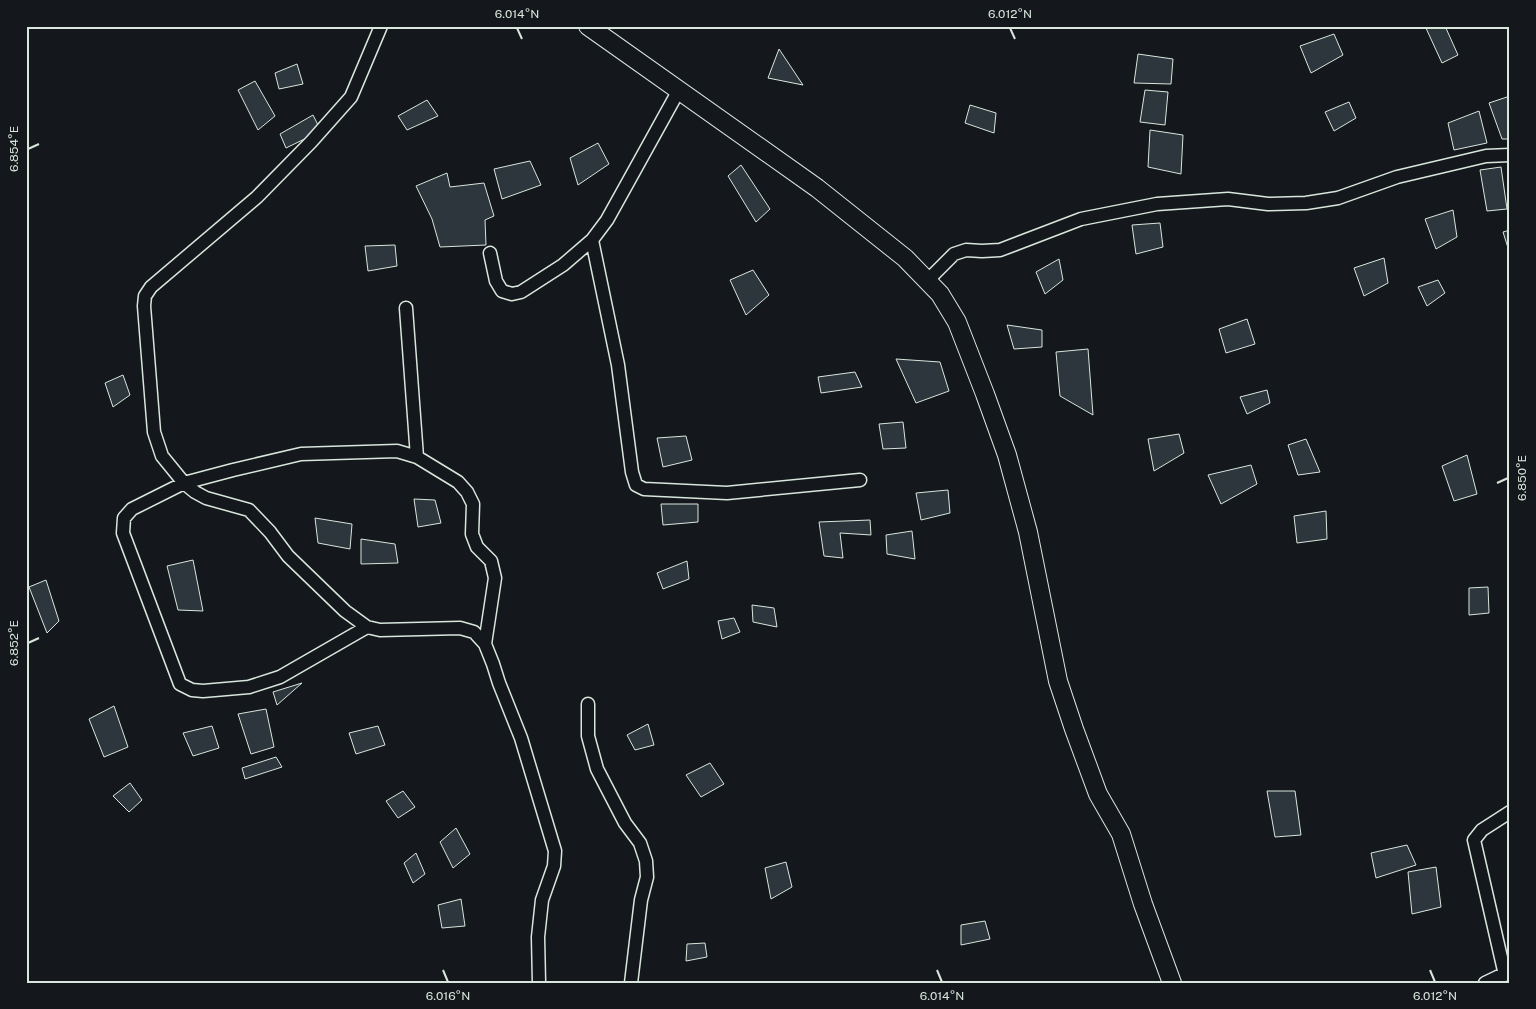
<svg xmlns="http://www.w3.org/2000/svg" width="1536" height="1009" viewBox="0 0 1536 1009" font-family="'Public Sans',sans-serif">
	<style>
		.building { fill: #2c363c; stroke: #d8e6dc }
		.lines { fill: none; stroke-linecap: round; stroke-linejoin: round }
		.street-casing { stroke: #d8e6dc; stroke-width: 15 }
		.secondary-casing { stroke: #d8e6dc; stroke-width: 20 }
		.street { stroke: #14181c; stroke-width: 12 }
		.secondary { stroke: #14181c; stroke-width: 18 }
		.ticks { fill: none; stroke: #d8e6dc; stroke-width: 2 }
		.neatline { fill: none; stroke: #d8e6dc; stroke-width: 2 }
		.ticks-label { font-size: 12px; text-anchor: middle; fill: #d8e6dc }
	</style>
	<rect width="100%" height="100%" fill="#14181c"/>
	<!-- building -->
	<path class="building" d="M 1425,26 L 1445,26 L 1458,55 L 1442,63 Z
		M 1334,34 L 1343,55 L 1311,73 L 1300,46 Z
		M 779,49 L 803,85 L 768,78 Z
		M 1138,54 L 1173,59 L 1171,84 L 1134,83 Z
		M 297,64 L 303,84 L 279,89 L 275,73 Z
		M 255,81 L 275,116 L 258,130 L 238,90 Z
		M 1145,90 L 1168,92 L 1165,125 L 1140,122 Z
		M 1510,96 L 1510,139 L 1502,139 L 1489,103 Z
		M 427,100 L 438,116 L 407,130 L 398,116 Z
		M 1349,102 L 1356,118 L 1334,131 L 1325,112 Z
		M 970,105 L 996,113 L 994,133 L 965,123 Z
		M 1479,111 L 1487,143 L 1454,150 L 1448,123 Z
		M 313,115 L 321,131 L 286,148 L 280,134 Z
		M 1150,130 L 1183,135 L 1181,174 L 1148,167 Z
		M 598,143 L 609,164 L 578,185 L 570,158 Z
		M 530,161 L 541,185 L 502,199 L 494,169 Z
		M 741,165 L 770,209 L 756,222 L 728,176 Z
		M 1501,167 L 1507,209 L 1487,211 L 1480,170 Z
		M 447,173 L 450,187 L 484,183 L 494,216 L 485,220 L 486,245 L 440,247 L 432,219 L 416,186 Z
		M 1453,210 L 1457,237 L 1436,249 L 1425,219 Z
		M 1160,223 L 1163,247 L 1136,254 L 1132,225 Z
		M 1510,230 L 1510,251 L 1509,251 L 1503,232 Z
		M 395,245 L 397,266 L 368,271 L 365,246 Z
		M 1384,258 L 1388,283 L 1364,296 L 1354,268 Z
		M 1059,259 L 1063,280 L 1045,294 L 1036,272 Z
		M 753,270 L 769,295 L 746,315 L 730,280 Z
		M 1438,280 L 1445,293 L 1427,306 L 1418,287 Z
		M 1247,319 L 1255,344 L 1226,353 L 1219,329 Z
		M 1007,325 L 1042,330 L 1042,347 L 1014,349 Z
		M 1088,349 L 1093,415 L 1060,396 L 1056,352 Z
		M 896,359 L 940,362 L 949,391 L 916,403 Z
		M 855,372 L 862,387 L 821,393 L 818,377 Z
		M 123,375 L 130,395 L 113,407 L 105,383 Z
		M 1267,390 L 1270,403 L 1247,414 L 1240,397 Z
		M 903,422 L 906,448 L 883,449 L 879,424 Z
		M 1179,434 L 1184,453 L 1154,471 L 1148,439 Z
		M 686,436 L 692,460 L 663,467 L 657,438 Z
		M 1306,439 L 1320,472 L 1298,475 L 1288,445 Z
		M 1467,455 L 1477,494 L 1454,501 L 1442,466 Z
		M 1251,465 L 1257,484 L 1221,504 L 1208,475 Z
		M 948,490 L 950,513 L 921,520 L 916,493 Z
		M 414,499 L 435,500 L 441,523 L 418,527 Z
		M 661,504 L 698,504 L 698,522 L 663,525 Z
		M 1326,511 L 1327,539 L 1297,543 L 1294,516 Z
		M 315,518 L 352,524 L 350,549 L 318,543 Z
		M 870,520 L 871,535 L 840,533 L 843,558 L 824,556 L 819,522 Z
		M 912,531 L 915,559 L 887,554 L 886,535 Z
		M 361,539 L 395,544 L 398,563 L 361,564 Z
		M 193,560 L 203,611 L 178,610 L 167,566 Z
		M 687,561 L 689,579 L 663,589 L 657,573 Z
		M 46,580 L 59,621 L 47,633 L 29,587 Z
		M 1488,587 L 1489,613 L 1469,615 L 1469,588 Z
		M 752,605 L 774,608 L 777,627 L 753,622 Z
		M 734,618 L 740,632 L 722,639 L 718,621 Z
		M 302,683 L 277,705 L 273,692 Z
		M 114,706 L 128,747 L 104,757 L 89,719 Z
		M 266,709 L 274,747 L 251,754 L 238,714 Z
		M 648,724 L 654,745 L 635,750 L 627,735 Z
		M 212,726 L 219,748 L 193,756 L 183,733 Z
		M 378,726 L 385,745 L 356,754 L 349,733 Z
		M 276,757 L 282,767 L 245,779 L 242,768 Z
		M 710,763 L 724,784 L 701,797 L 686,775 Z
		M 130,783 L 142,800 L 129,812 L 113,796 Z
		M 403,791 L 415,807 L 398,818 L 386,801 Z
		M 1267,791 L 1295,791 L 1301,835 L 1275,837 Z
		M 456,828 L 470,854 L 453,868 L 440,842 Z
		M 1407,845 L 1416,865 L 1376,878 L 1371,853 Z
		M 416,853 L 425,874 L 413,883 L 404,863 Z
		M 786,862 L 792,887 L 771,899 L 765,868 Z
		M 1436,867 L 1441,907 L 1412,914 L 1408,872 Z
		M 461,899 L 465,926 L 442,928 L 438,905 Z
		M 985,921 L 990,939 L 961,945 L 961,925 Z
		M 705,943 L 707,957 L 686,961 L 687,944 Z"/>
	<g class="lines">
		<!-- street casing -->
		<g class="street-casing">
			<path id="street" d="M 381,26 L 351,97 L 311,142 L 257,197 L 151,287 L 145,296 L 144,306 L 154,432 L 162,456 L 184,483 L 195,492 L 206,498 L 249,510 L 270,532 L 288,556 L 345,611 L 367,627 L 380,630 L 460,628 L 474,632 L 485,644 L 493,664 L 499,683 L 521,738 L 555,851 L 554,866 L 542,900 L 538,937 L 539,983
				M 592,240 L 618,365 L 632,472 L 636,485 L 644,489 L 727,493 L 860,480
				M 490,253 L 496,281 L 502,291 L 512,294 L 521,292 L 563,265 L 592,240 L 607,220 L 622,193 L 679,90
				M 927,281 L 954,254 L 966,250 L 982,251 L 1000,250 L 1081,219 L 1157,204 L 1228,199 L 1268,204 L 1306,203 L 1338,198 L 1397,177 L 1486,156 L 1510,155
				M 406,308 L 417,457
				M 367,627 L 280,677 L 249,687 L 203,691 L 192,690 L 180,684 L 123,533 L 124,518 L 132,509 L 184,483 L 233,470 L 301,454 L 397,451 L 417,457 L 458,482 L 467,492 L 473,504 L 472,534 L 477,547 L 491,561 L 495,578 L 485,644
				M 588,704 L 588,736 L 597,769 L 625,823 L 640,843 L 646,861 L 647,877 L 641,900 L 631,983
				M 1505,975 L 1474,840 L 1482,830 L 1510,812
				M 1485,983 L 1510,971"/>
		</g>
		<!-- secondary casing -->
		<g class="secondary-casing">
			<path id="secondary" d="M 588,26 L 817,188 L 905,258 L 940,294 L 957,322 L 985,394 L 1007,455 L 1028,532 L 1058,681 L 1074,729 L 1098,794 L 1121,834 L 1143,904 L 1172,983"/>
		</g>
		<!-- street -->
		<use href="#street" class="street"/>
		<!-- secondary -->
		<use href="#secondary" class="secondary"/>
	</g>
	<!-- ticks -->
	<path class="ticks" d="M 517,28 L 522,39M 1010,28 L 1015,39M 28,149 L 39,144M 1497,483 L 1508,478M 28,643 L 39,638M 443,970 L 448,982M 937,970 L 942,982M 1430,970 L 1435,982"/>
	<!-- border -->
	<rect width="1536" height="1009" fill="none" stroke="#14181c" stroke-width="55"/>
	<rect x="28" y="28" width="1480" height="954" class="neatline"/>
	<g class="ticks-label">
		<text x="517" y="18">6.014°N</text>
		<text x="1010" y="18">6.012°N</text>
		<text transform="translate(14 149) rotate(-90)" y="4">6.854°E</text>
		<text transform="translate(1522 478) rotate(-90)" y="4">6.850°E</text>
		<text transform="translate(14 643) rotate(-90)" y="4">6.852°E</text>
		<text x="448" y="1000">6.016°N</text>
		<text x="942" y="1000">6.014°N</text>
		<text x="1435" y="1000">6.012°N</text>
	</g>
</svg>
